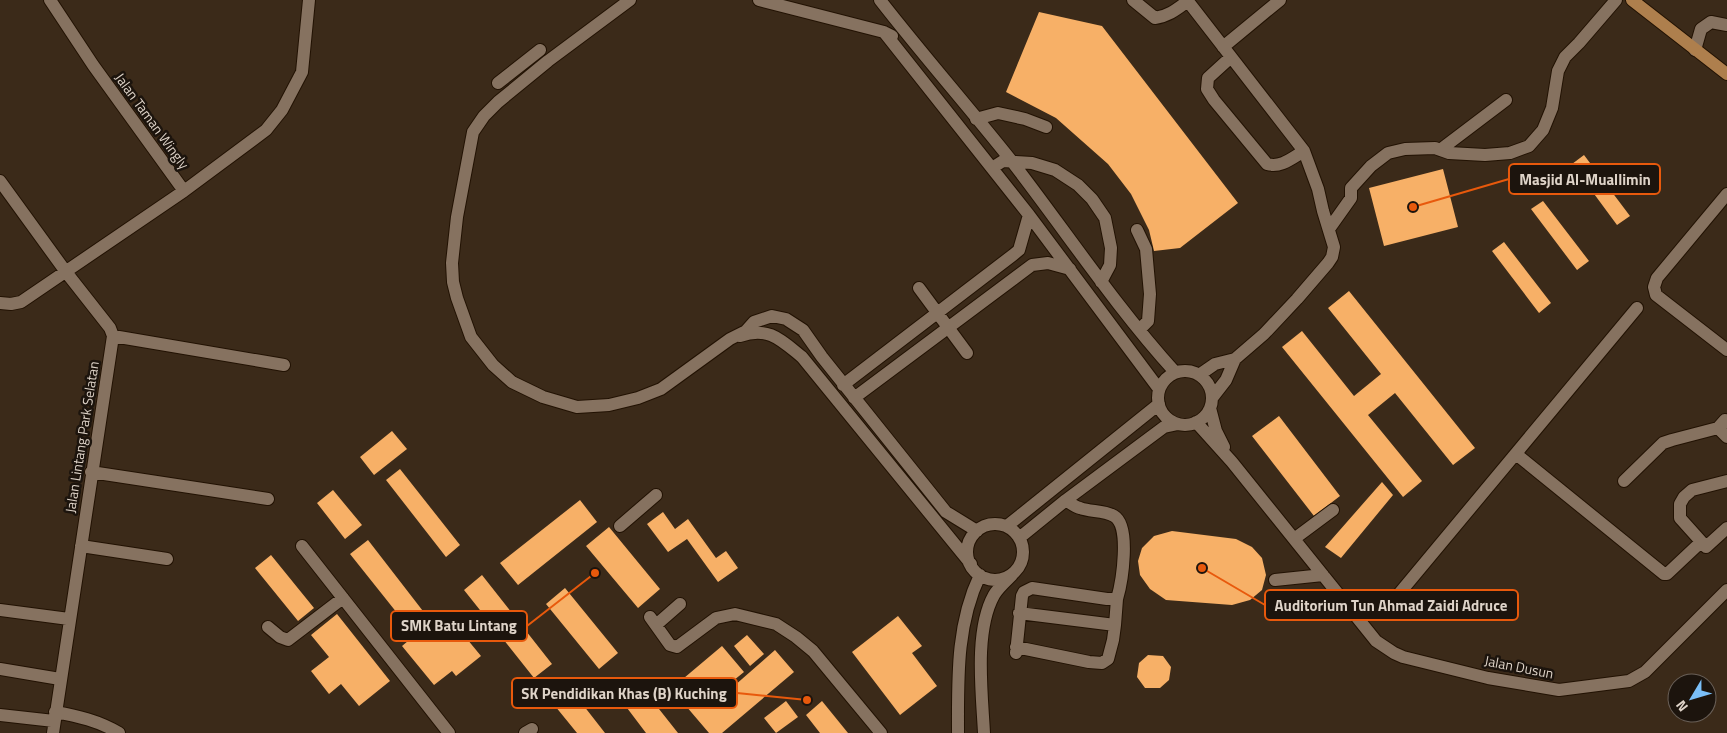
<svg xmlns="http://www.w3.org/2000/svg" width="1727" height="733" viewBox="0 0 1727 733" font-family="'Titillium Web',sans-serif">
	<style>
		.building { fill: #f7b067 }
		.lines { fill: none; stroke-linecap: round; stroke-linejoin: round }
		.minor-casing { stroke: #221203; stroke-width: 14 }
		.major-casing { stroke: #221203; stroke-width: 14 }
		.minor { stroke: #867260; stroke-width: 12 }
		.major { stroke: #ae7f4d; stroke-width: 12 }
		.labels { text-anchor: middle; stroke-width: 5; stroke-linejoin: round; paint-order: stroke }
		.street-label { font-size: 14px; fill: #ded3c8; stroke: #1c140d }
		.leader { fill: none; stroke: #e8590c; stroke-width: 2 }
		.callout-dot { fill: #e8590c; stroke: #1c140d; stroke-width: 2 }
		.callout { fill: #1c140d; stroke: #e8590c; stroke-width: 2 }
		.callout-label { font-size: 15px; text-anchor: middle; font-weight: bold; fill: #ded3c8 }
	</style>
	<rect width="100%" height="100%" fill="#3b2a19"/>
	<!-- building -->
	<path class="building" d="M 1039,12 L 1102,26 L 1238,203 L 1180,248 L 1154,251 L 1149,230 L 1131,194 L 1108,164 L 1056,118 L 1006,92 Z
		M 1584,155 L 1630,216 L 1617,225 L 1572,164 Z
		M 1443,169 L 1458,227 L 1384,246 L 1369,188 Z
		M 1543,201 L 1589,261 L 1577,270 L 1531,209 Z
		M 1504,242 L 1551,303 L 1539,313 L 1492,251 Z
		M 1349,291 L 1475,448 L 1453,465 L 1395,393 L 1368,415 L 1422,481 L 1403,497 L 1282,347 L 1302,331 L 1354,396 L 1381,374 L 1328,308 Z
		M 1279,416 L 1340,496 L 1314,516 L 1252,436 Z
		M 392,431 L 407,449 L 374,475 L 360,457 Z
		M 400,469 L 460,545 L 446,557 L 386,480 Z
		M 1382,482 L 1393,495 L 1341,558 L 1325,547 Z
		M 333,490 L 362,525 L 345,539 L 317,503 Z
		M 580,500 L 597,522 L 518,585 L 500,563 Z
		M 663,512 L 675,529 L 688,519 L 716,558 L 726,551 L 738,568 L 718,582 L 687,539 L 668,552 L 647,524 Z
		M 609,527 L 660,589 L 638,608 L 586,546 Z
		M 1172,531 L 1236,539 L 1252,547 L 1262,558 L 1266,575 L 1262,590 L 1250,600 L 1232,605 L 1166,600 L 1150,589 L 1140,575 L 1138,561 L 1142,548 L 1154,536 Z
		M 368,540 L 426,615 L 409,628 L 350,554 Z
		M 271,555 L 314,608 L 298,621 L 255,568 Z
		M 482,575 L 552,664 L 534,678 L 464,590 Z
		M 565,588 L 618,653 L 599,669 L 546,604 Z
		M 444,611 L 481,656 L 456,676 L 452,671 L 434,685 L 402,646 Z
		M 337,614 L 390,681 L 359,706 L 341,684 L 329,694 L 311,671 L 329,657 L 311,635 Z
		M 898,616 L 922,646 L 912,653 L 937,686 L 900,715 L 852,652 Z
		M 747,635 L 764,654 L 750,666 L 734,646 Z
		M 722,646 L 744,672 L 723,689 L 726,693 L 775,650 L 794,672 L 722,733 L 709,733 L 680,699 L 692,688 L 684,678 Z
		M 1148,655 L 1163,656 L 1171,667 L 1169,680 L 1160,688 L 1145,688 L 1137,677 L 1139,663 Z
		M 640,685 L 678,733 L 646,733 L 621,700 Z
		M 573,692 L 605,733 L 577,733 L 555,706 Z
		M 786,701 L 798,717 L 776,733 L 764,718 Z
		M 822,701 L 848,733 L 820,733 L 806,715 Z"/>
	<g class="lines">
		<!-- minor casing -->
		<g class="minor-casing">
			<path id="minor" d="M 630,0 L 548,61 L 498,102 L 484,116 L 473,132 L 457,217 L 452,263 L 453,282 L 457,298 L 471,337 L 493,365 L 512,382 L 543,397 L 577,407 L 609,405 L 638,398 L 661,389 L 730,339 L 746,331 L 754,322 L 772,316 L 786,319 L 803,330 L 822,357 L 946,512 L 977,531
				M 759,0 L 884,32 L 892,36
				M 880,0 C 922,54 967,105 1010,159 C 1065,230 1115,306 1175,372
				M 1133,0 L 1155,18 C 1169,16 1177,9 1188,1
				M 1187,0 L 1304,151 L 1318,189 L 1323,211 L 1334,247 L 1332,257 L 1328,263 L 1297,299 L 1264,334 L 1235,359 L 1226,380 L 1212,398
				M 884,32 L 1029,215 L 1159,389
				M 1223,47 L 1280,0
				M 1695,50 L 1701,29 L 1711,22 L 1727,25
				M 1231,57 L 1208,78 L 1207,89 L 1214,100 L 1267,164 C 1281,168 1292,158 1304,151
				M 498,83 L 540,50
				M 976,119 L 998,113 L 1025,119 L 1046,127
				M 1440,150 L 1506,100
				M 992,168 L 1003,161 L 1032,163 L 1055,170 L 1078,185 L 1092,199 L 1105,218 L 1111,248 L 1110,265 L 1101,282
				M 0,181 L 66,272 L 110,328 L 113,336 L 53,733
				M 184,191 L 266,130 L 282,110 L 302,72 L 309,0
				M 1727,194 L 1657,278 L 1654,287 L 1656,295 L 1727,350
				M 1329,229 L 1351,198 L 1351,188 L 1371,166 L 1388,153 L 1405,149 L 1435,148 L 1449,153 L 1485,155 L 1510,153 L 1529,146 L 1543,130 L 1552,108 L 1558,71 L 1565,57 L 1579,43 L 1616,0
				M 1137,230 L 1146,249 L 1150,294 L 1148,321 L 1139,330
				M 919,288 L 967,353
				M 0,303 L 11,304 L 21,302 L 184,191 L 93,65 L 50,0
				M 113,336 L 284,365
				M 740,336 C 769,326 781,340 802,357 L 971,564
				M1158 398a27 27 0 1 1 54 0a27 27 0 1 1-54 0Z
				M 1199,375 L 1215,364 L 1235,359
				M 843,385 L 1013,255 L 1019,250 L 1029,215
				M 854,398 L 1032,265 L 1048,263 L 1070,269
				M 1210,408 L 1216,431 L 1224,447
				M 1196,422 L 1232,462 L 1376,641 L 1394,653 L 1403,657 L 1488,678 L 1559,690 L 1629,681 L 1645,672 L 1727,590
				M 1718,428 L 1727,437
				M 1516,454 L 1664,574 L 1667,574 L 1701,542
				M 91,472 L 268,499
				M 1624,481 L 1663,443 L 1672,440 L 1718,428 L 1725,420 L 1727,422
				M 1727,481 L 1692,490 L 1684,497 L 1680,504 L 1680,518 L 1706,547 L 1727,528
				M967 552a28 28 0 1 1 56 0a28 28 0 1 1-56 0Z
				M 620,526 L 656,495
				M 1007,526 L 1159,404
				M 1019,538 L 1066,500 L 1164,427 L 1178,424
				M 1294,539 L 1333,510
				M 81,546 L 167,559
				M 302,546 L 449,733
				M 1275,580 L 1323,575
				M 0,610 L 69,619
				M 1383,613 L 1637,308
				M 650,617 L 670,645 L 677,647 L 716,618 L 735,614 L 776,624 L 796,637 L 813,651 L 881,733
				M 656,625 L 680,604
				M 1115,625 L 1117,599
				M 268,627 L 280,637 L 288,640 L 343,598
				M 1016,647 L 1089,662 L 1102,663 L 1108,659 L 1113,640 L 1115,625 L 1019,613
				M 1016,653 L 1022,596 L 1024,592 L 1032,588 L 1107,599 L 1117,599 C 1122,582 1131,526 1114,516 C 1104,510 1090,512 1080,508 C 1075,507 1070,503 1066,500
				M 0,669 L 60,679
				M 55,712 C 78,716 99,721 119,733
				M 0,715 L 54,721
				M 525,733 L 532,729
				M 958,733 C 958,679 956,625 980,575
				M 984,733 C 982,693 974,631 994,595 C 998,588 1006,581 1012,575"/>
		</g>
		<!-- major casing -->
		<g class="major-casing">
			<path id="major" d="M 1632,0 L 1727,74"/>
		</g>
		<!-- minor -->
		<use href="#minor" class="minor"/>
		<!-- major -->
		<use href="#major" class="major"/>
	</g>
	<g class="labels">
		<!-- street labels -->
		<g class="street-label">
			<text transform="translate(152 121) rotate(54)" y="5">Jalan Taman Wingly</text>
			<text transform="translate(82 437) rotate(-81)" y="5">Jalan Lintang Park Selatan</text>
			<text transform="translate(1519 667) rotate(11)" y="5">Jalan Dusun</text>
		</g>
	</g>
	<!-- callouts -->
	<path class="leader" d="M1413 207L1509 179M1202 568L1265 605M595 573L527 626M807 700L737 693"/>
	<g class="callout-dot">
		<circle cx="1413" cy="207" r="5"/>
		<circle cx="1202" cy="568" r="5"/>
		<circle cx="595" cy="573" r="5"/>
		<circle cx="807" cy="700" r="5"/>
	</g>
	<g class="callout">
		<rect x="1509" y="164" width="151" height="30" rx="5"/>
		<rect x="1265" y="590" width="253" height="30" rx="5"/>
		<rect x="391" y="611" width="136" height="30" rx="5"/>
		<rect x="512" y="678" width="225" height="30" rx="5"/>
	</g>
	<g class="callout-label">
		<text x="1585" y="185">Masjid Al-Muallimin</text>
		<text x="1391" y="611">Auditorium Tun Ahmad Zaidi Adruce</text>
		<text x="459" y="631">SMK Batu Lintang</text>
		<text x="624" y="699">SK Pendidikan Khas (B) Kuching</text>
	</g>
	<!-- north arrow -->
	<g transform="translate(1692 698) rotate(232)"><circle r="24" fill="#1c140d" stroke="#6a6058"/>
	<path d="M0-4L9 19L0 12L-9 19Z" fill="#7abff8"/>
	<text y="-8" font-size="14" font-weight="bold" text-anchor="middle" fill="#ded3c8">N</text>
	</g>
</svg>
